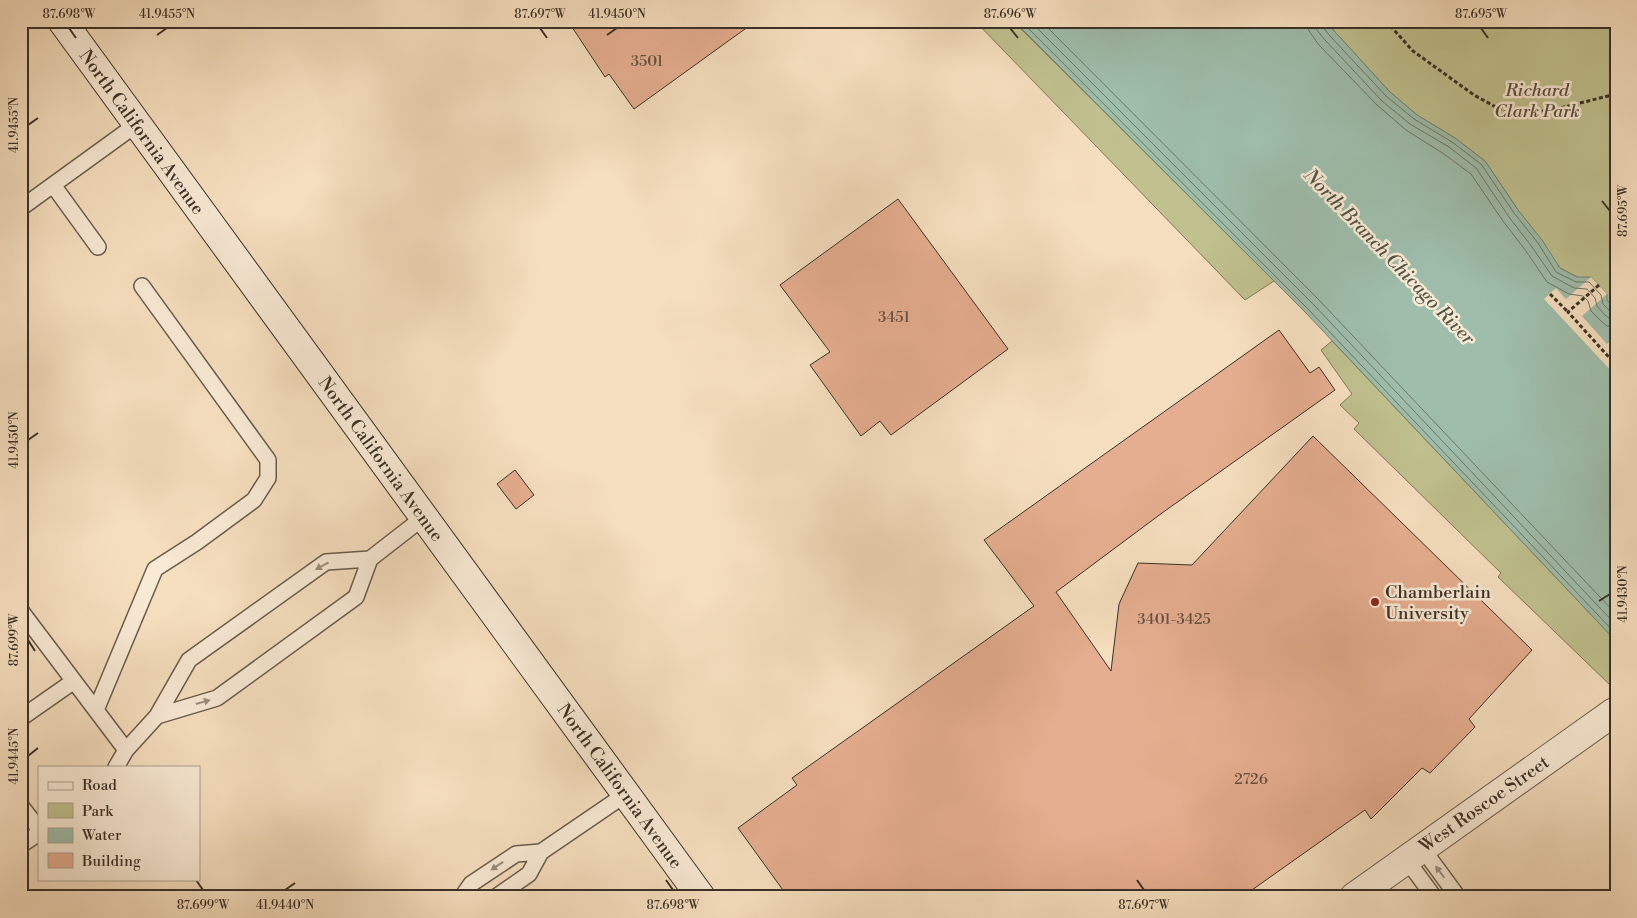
<svg xmlns="http://www.w3.org/2000/svg" width="1637" height="918" viewBox="0 0 1637 918" font-family="'Libre Bodoni',serif">
	<style>
		.green { fill: #c0c18f; stroke: #7d795b }
		.water { fill: #9ebdab; stroke: #768576 }
		.pier { fill: #f6dfbf }
		.lines { fill: none; stroke-linecap: round; stroke-linejoin: round }
		.shore { stroke: #6c7769; stroke-width: 1 }
		.building { fill: #e6ae90; stroke: #3a3127 }
		.lane-casing { stroke: #695c4d; stroke-width: 18 }
		.street-casing { stroke: #695c4d; stroke-width: 30 }
		.secondary-casing { stroke: #3a3127; stroke-width: 30 }
		.path { stroke: #3a3127; stroke-width: 3; stroke-dasharray: 4 2.5; stroke-linecap: butt }
		.lane { stroke: #f9ead5; stroke-width: 15 }
		.street { stroke: #f9ead5; stroke-width: 28 }
		.secondary { stroke: #f9ead5; stroke-width: 28 }
		.oneway { fill: #9a8e7e }
		.ticks { fill: none; stroke: #3a3127; stroke-width: 2 }
		.poi-dot { fill: #8f2418; stroke: #f9ead5; stroke-width: 2 }
		.labels { text-anchor: middle; stroke-width: 5; stroke-linejoin: round; paint-order: stroke }
		.number-label { font-size: 15px; fill: #655041 }
		.park-label { font-size: 18px; font-style: italic; fill: #554e3c; stroke: #f9ead5 }
		.street-label { font-size: 18px; fill: #3a3127; stroke: #f9ead5 }
		.poi-label { font-size: 18px; fill: #3a3127; stroke: #f9ead5; text-anchor: start }
		.water-label { font-size: 19px; font-style: italic; fill: #535448; stroke: #f9ead5 }
		.neatline { fill: none; stroke: #3a3127; stroke-width: 2 }
		.ticks-label { font-size: 12px; text-anchor: middle; fill: #3a3127 }
	</style>
	<rect width="100%" height="100%" fill="#f6dfbf"/>
	<filter id="stains"><feTurbulence type="fractalNoise" baseFrequency=".004" numOctaves="4"/><feColorMatrix values="0 0 0 0 .2 0 0 0 0 .09 0 0 0 0 .02 0 0 0 .5 -.17"/></filter>
	<radialGradient id="worn" r=".72"><stop offset=".6" stop-color="#630" stop-opacity="0"/><stop offset="1" stop-color="#630" stop-opacity=".3"/></radialGradient>
	<!-- green -->
	<path class="green" d="M 975,21 L 1013,21 L 1274,281 L 1245,300 Z
		M 1325,21 L 1616,21 L 1616,310 L 1607,300 L 1577,277 L 1560,268 L 1518,210 L 1485,161 L 1455,138 L 1417,115 L 1390,92 Z
		M 1332,341 L 1616,641 L 1616,693 L 1610,685 L 1498,577 L 1501,573 L 1354,429 L 1359,423 L 1340,405 L 1352,394 L 1321,350 Z"/>
	<!-- water -->
	<path class="water" d="M 1014,21 L 1325,21 L 1390,92 L 1417,115 L 1455,138 L 1485,161 L 1518,210 L 1542,240 L 1560,268 L 1577,277 L 1591,277 L 1607,294 L 1607,300 L 1616,310 L 1616,641 L 1305,312 Z"/>
	<!-- pier -->
	<path class="pier" d="M 1591,277 L 1607,294 L 1582,316 L 1607,344 L 1616,336 L 1616,376 L 1544,299 L 1556,288 L 1566,299 Z"/>
	<g class="lines">
		<!-- shore -->
		<path class="shore" d="M 1021,21 L 1308,309 L 1616,634
			M 1030,21 L 1313,304 L 1616,625
			M 1041,21 L 1318,299 L 1616,614
			M 1307,21 L 1309,31 L 1319,45 L 1377,105 L 1406,130 L 1444,154 L 1471,174 L 1503,221 L 1526,251 L 1547,282 L 1569,294 L 1583,296 L 1588,301 L 1591,311 L 1601,321 L 1607,326 L 1616,327
			M 1315,21 L 1316,29 L 1325,40 L 1382,101 L 1410,124 L 1449,147 L 1476,168 L 1509,217 L 1532,247 L 1552,276 L 1574,288 L 1587,289 L 1595,298 L 1597,306 L 1605,315 L 1610,319 L 1616,319
			M 1321,21 L 1322,26 L 1330,36 L 1386,96 L 1414,119 L 1452,142 L 1481,164 L 1514,213 L 1538,243 L 1556,272 L 1576,282 L 1589,282 L 1601,295 L 1603,304 L 1611,312 L 1616,313"/>
	</g>
	<!-- building -->
	<path class="building" d="M 568,21 L 756,21 L 634,109 L 609,74 L 605,77 Z
		M 898,199 L 1008,349 L 891,435 L 880,421 L 861,436 L 810,365 L 830,352 L 780,285 Z
		M 1279,330 L 1310,373 L 1319,367 L 1335,390 L 1162,513 L 1056,592 L 1111,671 L 1119,604 L 1138,563 L 1192,565 L 1313,436 L 1532,650 L 1469,719 L 1475,727 L 1430,773 L 1422,768 L 1371,819 L 1365,810 L 1242,897 L 788,897 L 738,828 L 797,785 L 792,778 L 1034,606 L 984,540 Z
		M 515,470 L 534,495 L 516,509 L 497,484 Z"/>
	<g class="lines">
		<!-- lane casing -->
		<g class="lane-casing">
			<path id="lane" d="M 53,185 L 98,247
				M 21,208 L 137,124
				M 21,611 L 126,750
				M 96,710 L 155,569 L 197,542 L 254,500 L 268,478 L 268,460 L 142,286
				M 157,716 L 217,698 L 356,597 L 370,559 L 424,517
				M 21,718 L 74,681
				M 116,767 L 126,750 L 157,716 L 189,660 L 326,562 L 370,559
				M 21,806 L 39,829
				M 21,845 L 39,833
				M 1422,848 L 1458,897
				M 1406,859 L 1434,897
				M 462,897 L 471,884 L 516,854 L 541,852
				M 496,897 L 529,874 L 541,852 L 626,794"/>
		</g>
		<!-- street casing -->
		<g class="street-casing">
			<path id="street" d="M 1354,897 L 1614,712"/>
		</g>
		<!-- secondary casing -->
		<g class="secondary-casing">
			<path id="secondary" d="M 62,21 L 701,897"/>
		</g>
		<!-- path -->
		<path class="path" d="M 1386,21 L 1413,51 L 1474,95 L 1505,112 L 1516,115 L 1556,109 L 1616,94
			M 1599,285 L 1568,312 L 1616,365
			M 1550,294 L 1568,312"/>
		<!-- lane -->
		<use href="#lane" class="lane"/>
		<!-- street -->
		<use href="#street" class="street"/>
		<!-- secondary -->
		<use href="#secondary" class="secondary"/>
	</g>
	<!-- one-way arrows -->
	<defs><path id="oneway-solid" d="M-6-.8H1V-3.2L6.5 0L1 3.2V.8H-6Z" transform="scale(1.25)"/></defs>
	<g class="oneway">
		<use href="#oneway-solid" transform="translate(322 566) rotate(151)"/>
		<use href="#oneway-solid" transform="translate(203 702) rotate(-16)"/>
		<use href="#oneway-solid" transform="translate(497 866) rotate(146)"/>
		<use href="#oneway-solid" transform="translate(1440 872) rotate(-127)"/>
	</g>
	<!-- ticks -->
	<path class="ticks" d="M 69,28 L 76,38M 540,28 L 547,38M 1010,28 L 1018,38M 1481,28 L 1488,38M 157,35 L 167,28M 607,35 L 617,28M 28,125 L 38,118M 1602,201 L 1610,211M 28,440 L 38,433M 1599,601 L 1610,594M 28,640 L 35,651M 28,756 L 38,748M 196,880 L 203,890M 666,880 L 673,890M 1137,880 L 1144,890M 285,890 L 295,883"/>
	<!-- markers -->
	<circle class="poi-dot" cx="1375" cy="602" r="5"/>
	<g class="labels">
		<!-- number labels -->
		<g class="number-label">
			<text x="647" y="66">3501</text>
			<text x="894" y="322">3451</text>
			<text x="1174" y="624">3401-3425</text>
			<text x="1251" y="784">2726</text>
		</g>
		<!-- park labels -->
		<g class="park-label">
			<text x="1537" y="96">Richard<tspan x="1537" dy="21">Clark Park</tspan></text>
		</g>
		<!-- street labels -->
		<g class="street-label">
			<text transform="translate(142 132) rotate(54)" y="6">North California Avenue</text>
			<text transform="translate(381 459) rotate(54)" y="6">North California Avenue</text>
			<text transform="translate(620 786) rotate(54)" y="6">North California Avenue</text>
			<text transform="translate(1484 804) rotate(-35)" y="6">West Roscoe Street</text>
		</g>
		<!-- poi labels -->
		<g class="poi-label">
			<text x="1385" y="598">Chamberlain<tspan x="1385" dy="21">University</tspan></text>
		</g>
		<!-- water labels -->
		<g class="water-label">
			<text transform="translate(1390 256) rotate(46)" y="7">North Branch Chicago River</text>
		</g>
	</g>
	<!-- margin -->
	<rect width="1637" height="918" fill="none" stroke="#f6dfbf" stroke-width="55"/>
	<!-- legend -->
	<rect x="38" y="766" width="162" height="115" fill="#f9ead5" stroke="#ada08f"/>
	<rect x="48" y="782" width="25" height="8" fill="#f9ead5" stroke="#ada08f"/>
	<text x="82" y="790" font-size="15" fill="#3a3127">Road</text>
	<rect x="48" y="803" width="25" height="15" fill="#c0c18f" stroke="#ada08f"/>
	<text x="82" y="816" font-size="15" fill="#3a3127">Park</text>
	<rect x="48" y="828" width="25" height="15" fill="#9ebdab" stroke="#ada08f"/>
	<text x="82" y="840" font-size="15" fill="#3a3127">Water</text>
	<rect x="48" y="853" width="25" height="15" fill="#e6ae90" stroke="#ada08f"/>
	<text x="82" y="866" font-size="15" fill="#3a3127">Building</text>
	<rect x="28" y="28" width="1582" height="862" class="neatline"/>
	<g class="ticks-label">
		<text x="69" y="18">87.698°W</text>
		<text x="167" y="18">41.9455°N</text>
		<text x="540" y="18">87.697°W</text>
		<text x="617" y="18">41.9450°N</text>
		<text x="1010" y="18">87.696°W</text>
		<text x="1481" y="18">87.695°W</text>
		<text transform="translate(14 125) rotate(-90)" y="4">41.9455°N</text>
		<text transform="translate(1623 211) rotate(-90)" y="4">87.695°W</text>
		<text transform="translate(14 440) rotate(-90)" y="4">41.9450°N</text>
		<text transform="translate(1623 594) rotate(-90)" y="4">41.9430°N</text>
		<text transform="translate(14 640) rotate(-90)" y="4">87.699°W</text>
		<text transform="translate(14 756) rotate(-90)" y="4">41.9445°N</text>
		<text x="203" y="909">87.699°W</text>
		<text x="285" y="909">41.9440°N</text>
		<text x="673" y="909">87.698°W</text>
		<text x="1144" y="909">87.697°W</text>
	</g>
	<rect width="100%" height="100%" filter="url(#stains)"/>
	<rect width="100%" height="100%" fill="url(#worn)"/>
</svg>
